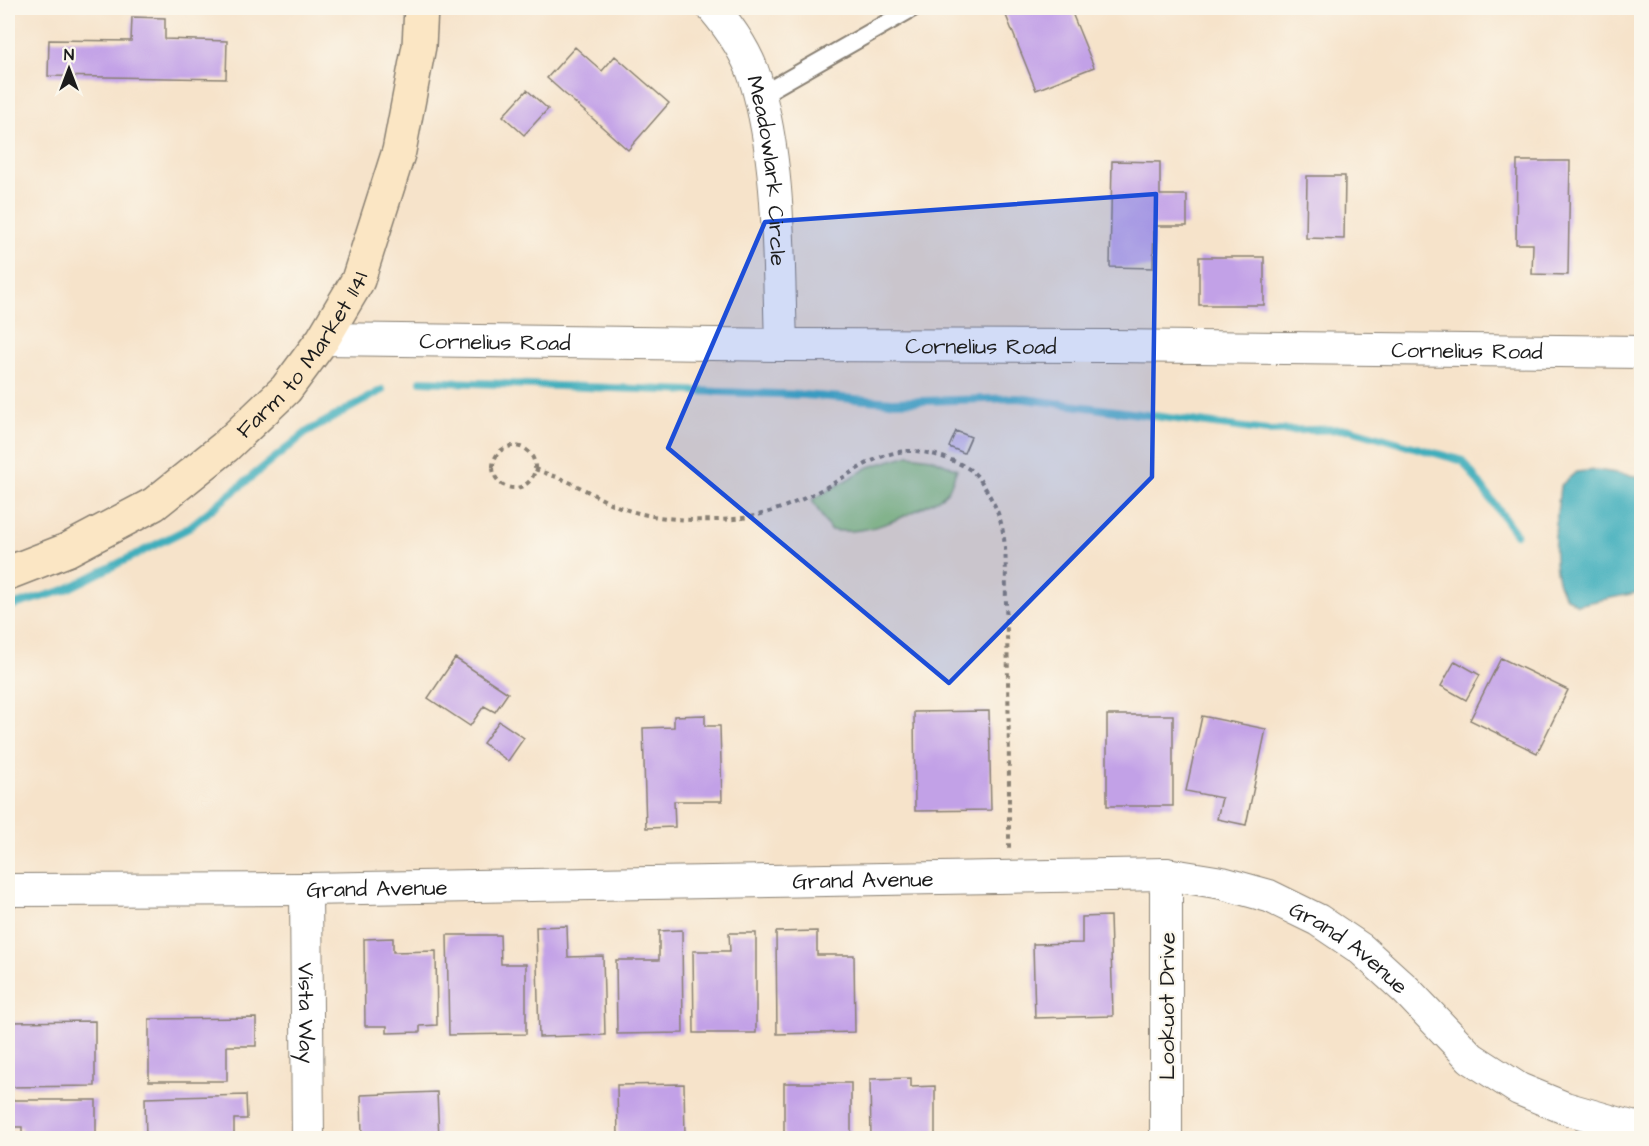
<svg xmlns="http://www.w3.org/2000/svg" width="1649" height="1146" viewBox="0 0 1649 1146" font-family="'Architects Daughter',sans-serif">
	<style>
		.green { fill: #9dcc7a; stroke: #5c744b; stroke-width: 1.5 }
		.water { fill: #3faebc; stroke: #2e656c; stroke-width: 1.5 }
		.lines { fill: none; stroke-linecap: round; stroke-linejoin: round }
		.stream { stroke: #3faebc; stroke-width: 8 }
		.building { fill: #c2a1e7 }
		.lane-casing { stroke: #898073; stroke-width: 20 }
		.street-casing { stroke: #898073; stroke-width: 34 }
		.secondary-casing { stroke: #898073; stroke-width: 36 }
		.path { stroke: #898073; stroke-width: 4; stroke-dasharray: 4.5 4.5; stroke-linecap: butt }
		.lane { stroke: #fff; stroke-width: 16 }
		.street { stroke: #fff; stroke-width: 32 }
		.secondary { stroke: #fbe6c4; stroke-width: 33 }
		.marked { fill: #1d4ed8; fill-opacity: 0.2; stroke: #1d4ed8; stroke-width: 4.5; stroke-linejoin: round }
		.labels { text-anchor: middle; stroke-width: 4.5; stroke-linejoin: round; paint-order: stroke }
		.street-label { font-size: 22px; fill: #1c1c1c; stroke: #fbf7ec }
	</style>
	<rect width="100%" height="100%" fill="#fbf7ec"/>
	<filter id="ink" filterUnits="userSpaceOnUse"><feTurbulence type="fractalNoise" baseFrequency=".0167" numOctaves="2"/><feDisplacementMap in="SourceGraphic" scale="12" xChannelSelector="R" yChannelSelector="G"/><feConvolveMatrix kernelMatrix="1 2 1 2 8 2 1 2 1" color-interpolation-filters="sRGB"/></filter>
	<filter id="wash" filterUnits="userSpaceOnUse"><feTurbulence type="fractalNoise" baseFrequency=".008" numOctaves="4" result="noise"/><feDisplacementMap in="SourceGraphic" scale="24" xChannelSelector="R" yChannelSelector="G"/><feGaussianBlur stdDeviation="1.35" result="paint"/><feColorMatrix in="noise" values="0 0 0 0 0 0 0 0 0 0 0 0 0 0 0 0 0 1.4 0 .05"/><feComposite in="paint" operator="in"/></filter>
	<g filter="url(#wash)">
		<rect width="100%" height="100%" fill="#f6e3ca"/>
		<!-- green -->
		<path class="green" d="M 909,455 L 931,458 L 957,469 C 954,476 952,484 948,491 C 943,498 932,502 925,506 C 894,522 865,535 830,530 L 812,500 L 869,467 Z"/>
		<!-- water -->
		<path class="water" d="M 1597,470 L 1641,477 L 1641,592 L 1577,605 C 1573,601 1565,598 1563,593 C 1548,565 1557,517 1560,486 L 1576,472 Z"/>
		<g class="lines">
			<!-- stream -->
			<path class="stream" d="M 421,381 L 804,395 L 892,402 L 1018,398 L 1267,431 L 1350,429 L 1463,461 L 1516,534
				M 8,607 L 65,590 L 187,529 L 307,432 L 382,390"/>
		</g>
		<g id="blocks">
			<!-- building -->
			<path class="building" d="M 1003,8 L 1070,8 L 1094,67 L 1036,90 Z
				M 132,17 L 165,18 L 165,39 L 227,41 L 226,79 L 48,76 L 49,40 L 131,41 Z
				M 575,47 L 602,71 L 615,56 L 669,103 L 628,150 L 547,78 Z
				M 527,90 L 548,109 L 524,135 L 503,116 Z
				M 1112,161 L 1160,162 L 1160,195 L 1187,195 L 1187,226 L 1154,226 L 1153,268 L 1110,267 Z
				M 1517,161 L 1570,161 L 1568,275 L 1532,274 L 1533,244 L 1516,244 Z
				M 1307,176 L 1345,176 L 1344,239 L 1306,238 Z
				M 1199,257 L 1264,257 L 1264,305 L 1199,305 Z
				M 956,431 L 971,437 L 964,453 L 949,447 Z
				M 455,658 L 508,693 L 495,712 L 484,706 L 470,726 L 428,698 Z
				M 1501,658 L 1568,690 L 1537,753 L 1470,720 Z
				M 1455,661 L 1480,675 L 1466,700 L 1441,686 Z
				M 989,711 L 991,810 L 915,811 L 914,712 Z
				M 705,715 L 705,726 L 720,726 L 722,801 L 674,801 L 675,827 L 646,828 L 643,728 L 674,727 L 674,716 Z
				M 1107,715 L 1173,715 L 1173,806 L 1107,806 Z
				M 1202,716 L 1266,729 L 1246,825 L 1217,819 L 1222,798 L 1186,791 Z
				M 499,721 L 524,738 L 508,761 L 483,743 Z
				M 1110,916 L 1113,1016 L 1035,1018 L 1033,944 L 1082,943 L 1082,917 Z
				M 567,926 L 568,957 L 603,956 L 605,1035 L 539,1037 L 536,927 Z
				M 682,930 L 683,1033 L 617,1034 L 616,960 L 659,960 L 659,931 Z
				M 817,931 L 817,955 L 854,955 L 855,1032 L 777,1034 L 776,932 Z
				M 729,933 L 756,933 L 756,1033 L 694,1033 L 693,951 L 730,951 Z
				M 447,935 L 500,935 L 501,964 L 526,964 L 526,1034 L 449,1035 Z
				M 393,938 L 393,952 L 436,951 L 437,1025 L 420,1026 L 420,1032 L 387,1033 L 387,1026 L 365,1026 L 364,939 Z
				M 256,1018 L 256,1046 L 227,1046 L 227,1081 L 149,1081 L 149,1019 Z
				M 95,1021 L 95,1086 L 8,1087 L 8,1022 Z
				M 911,1078 L 911,1087 L 935,1086 L 935,1138 L 871,1138 L 870,1079 Z
				M 784,1083 L 851,1083 L 851,1138 L 784,1138 Z
				M 684,1084 L 685,1138 L 618,1138 L 617,1085 Z
				M 437,1092 L 439,1138 L 362,1138 L 361,1095 Z
				M 246,1095 L 247,1119 L 234,1119 L 234,1138 L 146,1138 L 145,1098 Z
				M 8,1100 L 96,1100 L 96,1138 L 22,1138 L 22,1127 L 8,1127 Z"/>
		</g>
	</g>
	<g filter="url(#ink)">
		<use href="#blocks" fill-opacity="0" stroke="#898073" stroke-width="1.5"/>
		<g class="lines">
			<!-- lane casing -->
			<g class="lane-casing">
				<path id="lane" d="M 759,96 L 913,8"/>
			</g>
			<!-- street casing -->
			<g class="street-casing">
				<g id="street">
					<path id="s1" d="M 713,8 C 730,28 747,53 755,78 C 781,164 778,256 781,345"/>
					<path id="s2" d="M 323,339 L 781,345 L 1112,346 L 1642,352"/>
					<path d="M 1166,874 L 1166,1138"/>
					<path id="s3" d="M 306,889 L 308,1138"/>
					<path id="s4" d="M 8,890 L 306,889 L 1166,874 L 1222,883 L 1269,896 L 1318,920 L 1361,949 L 1406,990 L 1471,1058 L 1519,1089 L 1565,1108 L 1631,1127 L 1642,1128"/>
				</g>
			</g>
			<!-- secondary casing -->
			<g class="secondary-casing">
				<g id="secondary">
					<path id="s5" d="M 8,573 L 67,550 L 154,504 L 225,447 L 286,389 L 323,339 L 358,280 L 399,151 L 419,46 L 421,8"/>
				</g>
			</g>
			<!-- path -->
			<path class="path" d="M493 467a21 21 0 1 1 42 0a21 21 0 1 1-42 0Z
				M 535,469 C 546,474 558,477 569,482 C 587,490 603,501 622,508 C 654,520 700,522 734,519 C 762,517 794,504 819,491 C 848,477 875,452 909,451 C 926,450 960,461 973,472 C 983,481 989,495 995,506 C 1009,536 1005,572 1006,604 C 1009,686 1009,767 1009,849"/>
			<!-- lane -->
			<use href="#lane" class="lane"/>
			<!-- street -->
			<use href="#street" class="street"/>
			<!-- secondary -->
			<use href="#secondary" class="secondary"/>
		</g>
	</g>
	<!-- marked area -->
	<path class="marked" d="M 1156,194 L 1152,477 L 949,683 L 668,448 L 765,222 Z"/>
	<g class="labels">
		<!-- street labels -->
		<g class="street-label">
			<text dy="8" stroke="none"><textPath href="#s1" startOffset="176">Meadowlark Circle</textPath></text>
			<text dy="8" stroke="none"><textPath href="#s2" startOffset="172">Cornelius Road</textPath></text>
			<text dy="8" stroke="none"><textPath href="#s2" startOffset="658">Cornelius Road</textPath></text>
			<text dy="8" stroke="none"><textPath href="#s2" startOffset="1144">Cornelius Road</textPath></text>
			<text dy="8" stroke="none"><textPath href="#s5" startOffset="374">Farm to Market 1141</textPath></text>
			<text dy="8" stroke="none"><textPath href="#s4" startOffset="855">Grand Avenue</textPath></text>
			<text dy="8" stroke="none"><textPath href="#s4" startOffset="369">Grand Avenue</textPath></text>
			<text dy="8" stroke="none"><textPath href="#s4" startOffset="1359">Grand Avenue</textPath></text>
			<text transform="translate(1166 1006) rotate(-90)" y="8">Lookuot Drive</text>
			<text dy="8" stroke="none"><textPath href="#s3" startOffset="124">Vista Way</textPath></text>
		</g>
	</g>
	<!-- margin -->
	<rect width="1649" height="1146" fill="none" stroke="#fbf7ec" stroke-width="30"/>
	<!-- north arrow -->
	<g transform="translate(69 69)" stroke="#fbf7ec" stroke-width="4.5" paint-order="stroke">
	<path d="M0-4.5L10 22L0 15L-10 22Z" fill="#1c1c1c"/>
	<text y="-9" font-size="16" font-weight="bold" text-anchor="middle" fill="#1c1c1c">N</text>
	</g>
</svg>
